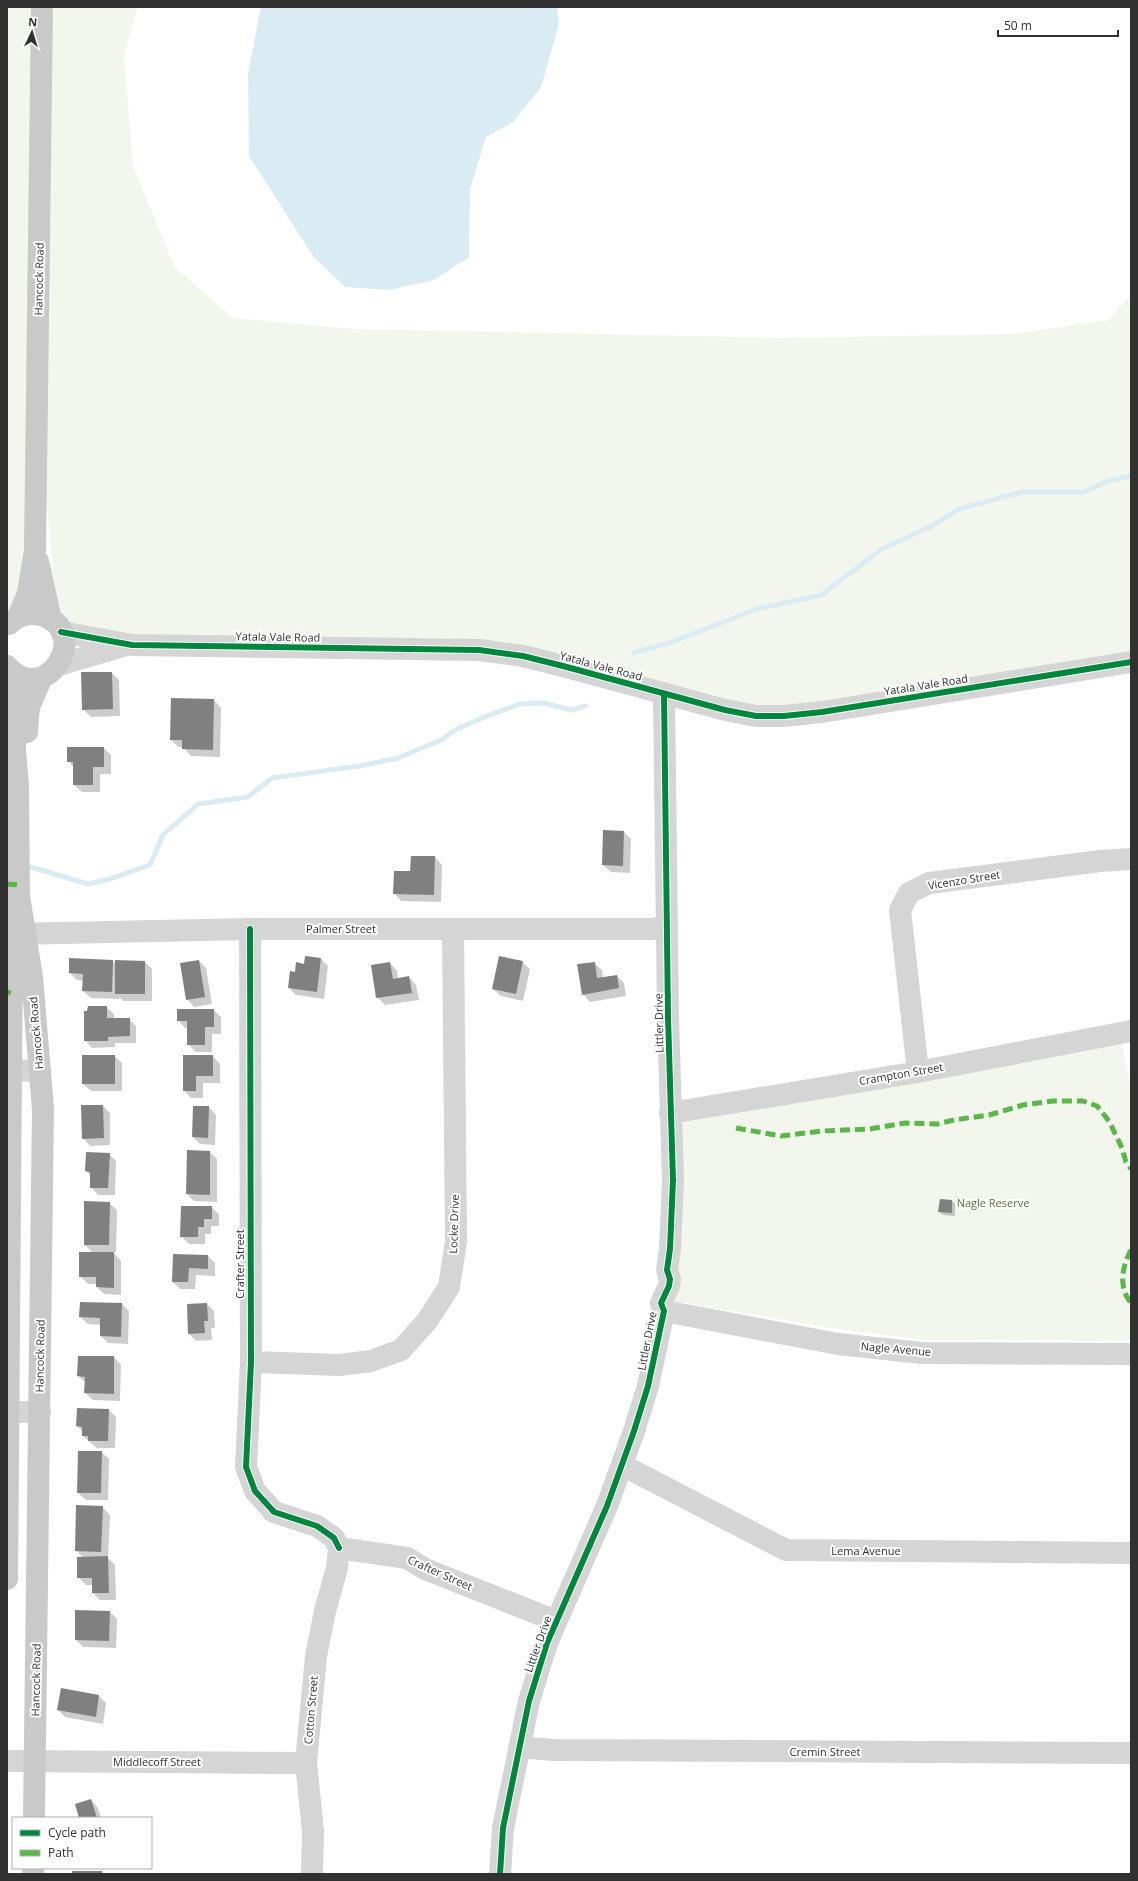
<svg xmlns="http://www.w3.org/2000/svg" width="1138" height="1881" viewBox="0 0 1138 1881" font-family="'Open Sans',sans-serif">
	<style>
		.green { fill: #f2f6ed }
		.water { fill: #daecf3 }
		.shadow { fill: #0003 }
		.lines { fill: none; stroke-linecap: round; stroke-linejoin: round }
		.stream { stroke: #daecf3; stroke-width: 5 }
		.building { fill: #808080 }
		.minor { stroke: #d5d5d5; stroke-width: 22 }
		.major { stroke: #c9c9c9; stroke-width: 22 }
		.quiet { stroke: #58b947; stroke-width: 5; stroke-dasharray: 10 5; stroke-linecap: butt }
		.cycleway-casing { stroke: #fff; stroke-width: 8 }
		.cycleway { stroke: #00873e; stroke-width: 6 }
		.labels { text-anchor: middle; stroke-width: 4; stroke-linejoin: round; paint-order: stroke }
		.street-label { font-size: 11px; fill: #313131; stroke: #fff }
		.park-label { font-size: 11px; fill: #596e3c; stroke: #fff }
	</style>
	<rect width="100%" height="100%" fill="#fff"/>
	<!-- green -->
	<path class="green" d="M 7,7 L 138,7 L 124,54 L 133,166 L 175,268 L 233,318 L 355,329 L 785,338 L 1012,334 L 1108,320 L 1131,296 L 1131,662 L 756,716 L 523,656 L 112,649 L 58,627 L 37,395 L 35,550 L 7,623 Z
		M 1121,1041 L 1131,1086 L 1131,1340 L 922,1340 L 838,1329 L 672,1301 L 682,1120 Z"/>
	<!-- water -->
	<path class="water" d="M 261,7 L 557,7 L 559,24 L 541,87 L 513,122 L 486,137 L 470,189 L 469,257 L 434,280 L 389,290 L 345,287 L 313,256 L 249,156 L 248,74 Z"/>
	<!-- shadow -->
	<path class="shadow" d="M 112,673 L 119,680 L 120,716 L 91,717 L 83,709 Z
		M 214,700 L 221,708 L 220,757 L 191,756 L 183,747 L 178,747 L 171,740 Z
		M 104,748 L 111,755 L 111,774 L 100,774 L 100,792 L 82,792 L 74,785 L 74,767 L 68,761 Z
		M 604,831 L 624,832 L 631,839 L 630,873 L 611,872 L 603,865 Z
		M 435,857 L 442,865 L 441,902 L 401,901 L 394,893 Z
		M 321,959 L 328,966 L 324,999 L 296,995 L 289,988 L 296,973 L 305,965 Z
		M 112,961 L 116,964 L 145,962 L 152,969 L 152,1001 L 123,1001 L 119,997 L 119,999 L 91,998 L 83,991 L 84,981 L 77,980 L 70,973 Z
		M 199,961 L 206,968 L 212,1004 L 194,1007 L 187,999 Z
		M 522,962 L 530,969 L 523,1001 L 501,996 L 493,989 Z
		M 390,963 L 397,971 L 398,979 L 409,977 L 416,985 L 419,1000 L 385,1005 L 377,997 Z
		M 594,963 L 602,970 L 603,978 L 617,976 L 624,983 L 626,996 L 590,1002 L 583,994 Z
		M 106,1007 L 114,1014 L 114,1019 L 129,1019 L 136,1026 L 136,1043 L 115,1043 L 115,1047 L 92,1048 L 85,1040 L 88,1012 Z
		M 214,1010 L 221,1017 L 221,1034 L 212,1034 L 212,1052 L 196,1052 L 188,1044 L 188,1028 L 185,1028 L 178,1020 Z
		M 114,1056 L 122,1063 L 122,1091 L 91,1091 L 83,1084 Z
		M 213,1056 L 220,1064 L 220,1083 L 203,1083 L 203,1098 L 191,1098 L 184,1090 Z
		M 103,1106 L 110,1113 L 110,1145 L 90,1146 L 83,1138 Z
		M 209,1107 L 216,1115 L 215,1145 L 200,1144 L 193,1137 Z
		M 210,1152 L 217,1159 L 217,1202 L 194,1201 L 187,1194 Z
		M 109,1154 L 116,1161 L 115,1195 L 98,1195 L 91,1187 L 91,1176 L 86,1171 Z
		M 940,1200 L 952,1201 L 955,1204 L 955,1216 L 943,1215 L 939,1212 Z
		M 109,1203 L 117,1210 L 116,1252 L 113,1252 L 121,1261 L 121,1295 L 104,1294 L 97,1287 L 97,1284 L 88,1284 L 80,1276 L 93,1253 L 85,1245 Z
		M 211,1207 L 219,1214 L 219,1226 L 211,1226 L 211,1234 L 205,1234 L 205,1244 L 189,1244 L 181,1236 Z
		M 174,1255 L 208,1256 L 215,1263 L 215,1276 L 196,1275 L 195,1289 L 180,1289 L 173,1282 Z
		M 122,1304 L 129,1311 L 128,1344 L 108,1343 L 101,1336 L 101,1325 L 88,1324 L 80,1317 Z
		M 207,1304 L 214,1311 L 215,1328 L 211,1328 L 212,1340 L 196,1341 L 189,1334 Z
		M 114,1357 L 121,1365 L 120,1401 L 93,1400 L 85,1393 L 86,1383 L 78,1376 Z
		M 109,1410 L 116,1417 L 115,1448 L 97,1448 L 83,1436 L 83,1432 L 77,1426 Z
		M 101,1452 L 109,1459 L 108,1500 L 86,1500 L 78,1493 Z
		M 102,1507 L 110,1515 L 108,1558 L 115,1565 L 116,1600 L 100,1600 L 93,1593 L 93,1585 L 86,1585 L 78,1577 L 83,1558 L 76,1550 Z
		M 110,1612 L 117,1619 L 116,1648 L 83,1647 L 76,1640 Z
		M 99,1696 L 106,1703 L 103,1724 L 65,1717 L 58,1710 Z
		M 91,1800 L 98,1808 L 101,1818 L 78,1818 Z"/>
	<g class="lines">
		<!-- stream -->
		<path class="stream" d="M 634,653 L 672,642 L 757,609 L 821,595 L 882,549 L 930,527 L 959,509 L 1022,492 L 1084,492 L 1108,481 L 1131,476
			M 24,865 L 88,884 L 110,879 L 150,865 L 163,835 L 198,804 L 248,797 L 272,778 L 360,766 L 398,758 L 441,740 L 457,729 L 487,716 L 520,704 L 544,703 L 571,710 L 586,706"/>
	</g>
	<!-- building -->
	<path class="building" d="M 81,672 L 112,672 L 113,709 L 82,710 Z
		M 171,698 L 214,699 L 213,750 L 182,749 L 182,740 L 170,740 Z
		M 67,747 L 104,747 L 104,767 L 93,767 L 93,785 L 73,785 L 73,762 L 67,762 Z
		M 603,830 L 624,831 L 623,866 L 602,865 Z
		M 411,856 L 435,856 L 434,895 L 393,894 L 394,871 L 410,871 Z
		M 305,956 L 321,958 L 317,992 L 288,988 L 290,971 L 295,972 L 296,962 L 304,964 Z
		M 499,956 L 523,961 L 516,994 L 492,989 Z
		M 69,958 L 113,960 L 112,992 L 82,991 L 83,974 L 69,973 Z
		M 115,960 L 145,961 L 145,994 L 115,994 Z
		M 199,960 L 205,997 L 186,1000 L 180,963 Z
		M 390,962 L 393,979 L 409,976 L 412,993 L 376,998 L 371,965 Z
		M 595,962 L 597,978 L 617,975 L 619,988 L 582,995 L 577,964 Z
		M 88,1006 L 107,1006 L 107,1018 L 130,1018 L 130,1036 L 108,1037 L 108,1041 L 84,1041 L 84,1011 L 87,1011 Z
		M 177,1009 L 214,1009 L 214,1027 L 205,1027 L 205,1045 L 187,1045 L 187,1021 L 177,1021 Z
		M 82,1055 L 115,1055 L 115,1084 L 82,1084 Z
		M 183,1055 L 213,1055 L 213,1076 L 196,1076 L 196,1091 L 183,1091 Z
		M 81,1105 L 103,1105 L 104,1138 L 82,1139 Z
		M 193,1106 L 209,1106 L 208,1138 L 192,1137 Z
		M 187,1150 L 210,1151 L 210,1195 L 186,1194 Z
		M 86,1152 L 110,1153 L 108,1188 L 90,1188 L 90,1172 L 85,1171 Z
		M 940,1199 L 952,1200 L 952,1213 L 938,1212 Z
		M 84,1201 L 110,1202 L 109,1245 L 84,1245 Z
		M 181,1206 L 212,1206 L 212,1219 L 204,1219 L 204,1227 L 198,1227 L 198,1237 L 180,1237 Z
		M 79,1252 L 114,1252 L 114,1288 L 96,1287 L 96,1277 L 79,1277 Z
		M 173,1254 L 208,1255 L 208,1269 L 189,1268 L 188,1282 L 172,1282 Z
		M 80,1302 L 122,1303 L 121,1337 L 100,1336 L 100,1318 L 79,1317 Z
		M 207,1303 L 208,1321 L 204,1321 L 205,1333 L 188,1334 L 187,1304 Z
		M 78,1356 L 114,1356 L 114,1394 L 84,1393 L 85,1377 L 77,1376 Z
		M 77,1408 L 109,1409 L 108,1441 L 88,1441 L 88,1436 L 82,1436 L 82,1427 L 76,1426 Z
		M 78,1451 L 102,1451 L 101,1493 L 77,1493 Z
		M 76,1505 L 103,1506 L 101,1552 L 75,1551 Z
		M 108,1556 L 109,1593 L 92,1593 L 92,1578 L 77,1578 L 77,1557 Z
		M 75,1610 L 110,1611 L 109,1641 L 75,1640 Z
		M 61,1688 L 99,1695 L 96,1717 L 57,1710 Z
		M 91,1799 L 97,1818 L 79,1818 L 75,1804 Z
		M 72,1871 L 102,1871 L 102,1874 L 72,1874 Z"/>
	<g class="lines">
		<!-- minor -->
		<path class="minor" d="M 61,632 L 132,645 L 479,650 L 523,656 L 563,666 L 725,710 L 756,716 L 784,716 L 822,712 L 1131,662
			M 59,665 L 123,646
			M 250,929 L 251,1362 L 246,1467 L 255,1491 L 274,1512 L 317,1526 L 334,1538 L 339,1548
			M 14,934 L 250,929 L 650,929 L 667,927
			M 7,1070 L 40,1071
			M 918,1072 L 900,910 L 909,893 L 929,883 L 1100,861 L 1131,859
			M 670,1113 L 918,1072 L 1131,1031
			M 664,1311 L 838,1344 L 922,1353 L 1131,1354
			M 251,1362 L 339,1365 L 371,1361 L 401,1350 L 427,1321 L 449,1287 L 456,1241 L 453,929
			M 7,1412 L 40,1412
			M 622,1465 L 786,1550 L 1131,1553
			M 339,1548 L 407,1558 L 425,1569 L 556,1621
			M 519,1747 L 554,1750 L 1131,1753
			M 7,1761 L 306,1763
			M 312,1874 L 313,1831 L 306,1763 L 316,1656 L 325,1611 L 337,1568 L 339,1548
			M 500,1874 L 503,1828 L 529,1701 L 547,1643 L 607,1506 L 634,1431 L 648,1386 L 664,1311 L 661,1303 L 669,1286 L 670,1279 L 667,1270 L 670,1249 L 673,1180 L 668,1017 L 664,694"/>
		<!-- major -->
		<path class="major" d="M 38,561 L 51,620
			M 18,617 L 28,593 L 35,550 L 42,7
			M 7,666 C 46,710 94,630 41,615 C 29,612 17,616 9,624
			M 27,732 L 29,707 L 42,677
			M 19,896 L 32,977 L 43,1109 L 34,1818
			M 7,1579 L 12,952 L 19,896 L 18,786 L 15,751 L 15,704 L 11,670
			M 33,1874 L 33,1868"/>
		<!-- quiet -->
		<path class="quiet" d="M 7,884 L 19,885
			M 7,992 L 11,993
			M 736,1128 L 781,1136 L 822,1131 L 870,1129 L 905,1123 L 937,1124 L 954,1120 L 989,1115 L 1023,1105 L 1053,1101 L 1083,1101 L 1097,1106 L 1109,1121 L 1122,1148 L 1126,1162 L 1131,1169
			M 1131,1250 C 1122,1267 1118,1287 1131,1303"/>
		<!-- cycleway casing -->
		<g class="cycleway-casing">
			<path id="cycleway" d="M 61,632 L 132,645 L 479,650 L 523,656 L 563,666 L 725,710 L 756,716 L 784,716 L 822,712 L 1131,662
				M 250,929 L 251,1362 L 246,1467 L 255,1491 L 274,1512 L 317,1526 L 334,1538 L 339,1548
				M 500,1874 L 503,1828 L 529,1701 L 547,1643 L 607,1506 L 634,1431 L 648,1386 L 664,1311 L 661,1303 L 669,1286 L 670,1279 L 667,1270 L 670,1249 L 673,1180 L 668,1017 L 664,694"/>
		</g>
		<!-- cycleway -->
		<use href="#cycleway" class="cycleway"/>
	</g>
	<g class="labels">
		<!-- street labels -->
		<g class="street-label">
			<text transform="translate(39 279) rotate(-89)" y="4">Hancock Road</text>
			<text transform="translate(278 637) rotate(1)" y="4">Yatala Vale Road</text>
			<text transform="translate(601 666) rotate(15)" y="4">Yatala Vale Road</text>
			<text transform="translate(926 685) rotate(-9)" y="4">Yatala Vale Road</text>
			<text transform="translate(964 880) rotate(-9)" y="4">Vicenzo Street</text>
			<text x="341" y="933">Palmer Street</text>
			<text transform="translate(659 1023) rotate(-91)" y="4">Littler Drive</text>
			<text transform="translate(36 1033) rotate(-95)" y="4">Hancock Road</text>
			<text transform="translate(901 1074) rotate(-10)" y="4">Crampton Street</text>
			<text transform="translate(454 1224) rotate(-88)" y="4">Locke Drive</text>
			<text transform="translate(240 1264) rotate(-90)" y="4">Crafter Street</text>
			<text transform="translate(647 1341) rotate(-79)" y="4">Littler Drive</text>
			<text transform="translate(896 1349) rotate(5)" y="4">Nagle Avenue</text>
			<text transform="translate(40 1356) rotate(-89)" y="4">Hancock Road</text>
			<text x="866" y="1555">Lema Avenue</text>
			<text transform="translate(440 1573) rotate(24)" y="4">Crafter Street</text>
			<text transform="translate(538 1644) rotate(-70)" y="4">Littler Drive</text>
			<text transform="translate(36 1680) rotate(-89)" y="4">Hancock Road</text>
			<text transform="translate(311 1710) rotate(-85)" y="4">Cotton Street</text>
			<text x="825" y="1756">Cremin Street</text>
			<text x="157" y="1766">Middlecoff Street</text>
		</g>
		<!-- park labels -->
		<g class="park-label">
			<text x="993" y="1207">Nagle Reserve</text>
		</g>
	</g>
	<!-- border -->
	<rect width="1138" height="1881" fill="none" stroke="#313131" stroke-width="16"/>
	<!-- legend -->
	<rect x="12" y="1817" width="140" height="52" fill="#ffffff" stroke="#adadad"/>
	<rect x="20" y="1830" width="20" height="6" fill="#00873e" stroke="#adadad"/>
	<text x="48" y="1837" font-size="12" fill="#313131">Cycle path</text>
	<rect x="20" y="1850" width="20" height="6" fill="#58b947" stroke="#adadad"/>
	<text x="48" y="1857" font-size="12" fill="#313131">Path</text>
	<!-- north arrow -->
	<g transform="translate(32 32) rotate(4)" stroke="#ffffff" stroke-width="3" paint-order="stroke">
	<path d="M0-3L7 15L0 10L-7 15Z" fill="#313131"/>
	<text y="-6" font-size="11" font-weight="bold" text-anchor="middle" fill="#313131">N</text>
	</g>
	<!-- scale -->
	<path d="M998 30v6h120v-6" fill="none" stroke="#313131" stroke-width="2"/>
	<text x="1004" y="30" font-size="12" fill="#313131" stroke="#ffffff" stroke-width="3" paint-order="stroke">50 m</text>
</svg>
